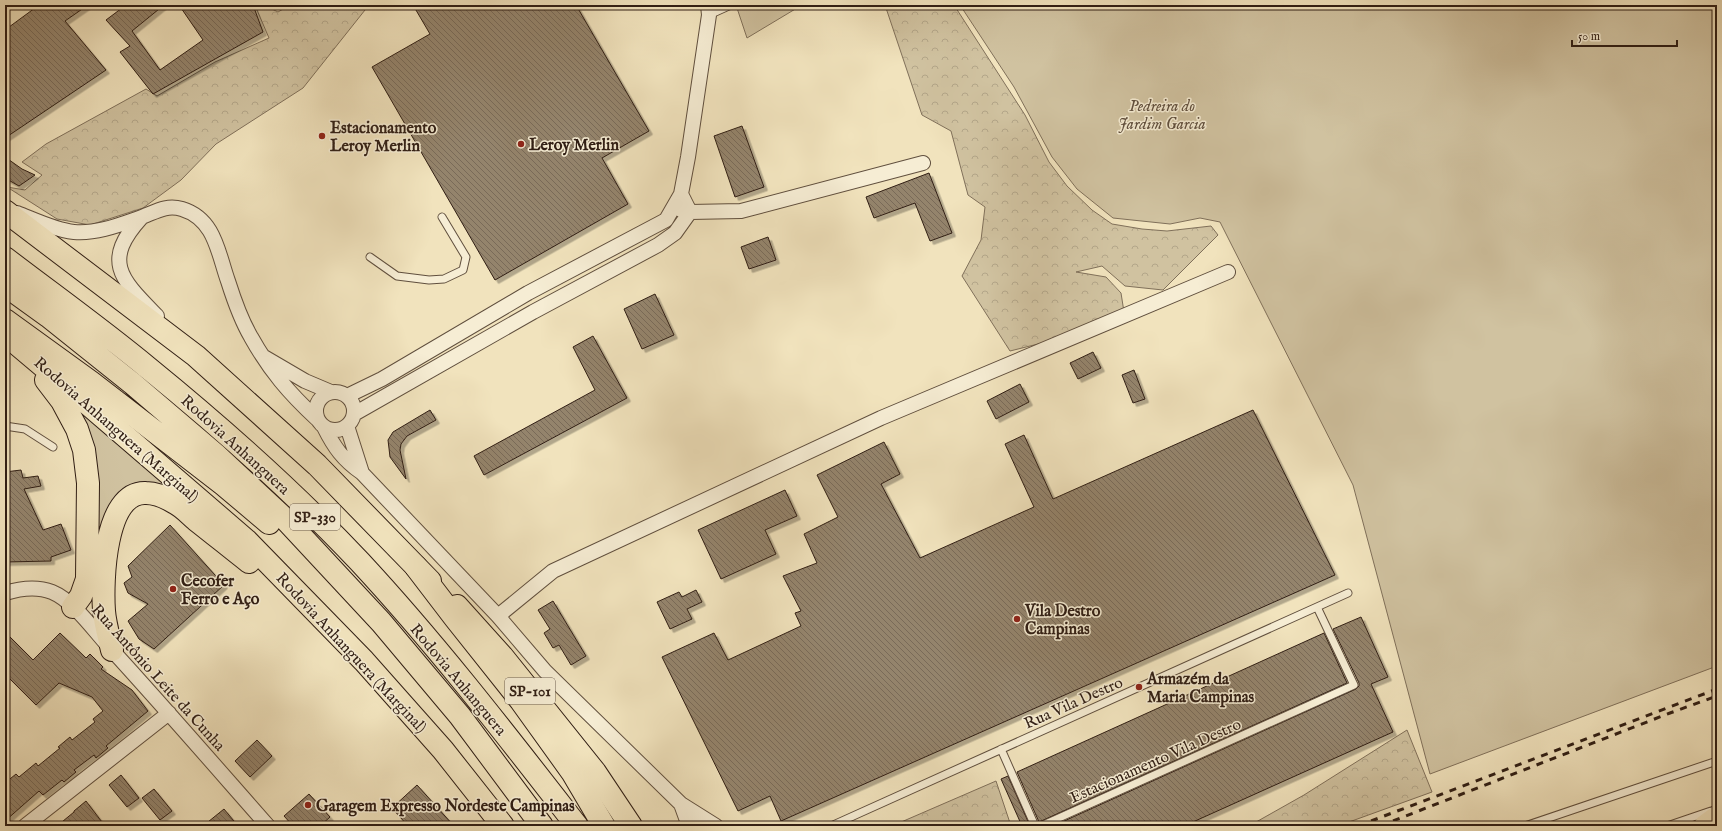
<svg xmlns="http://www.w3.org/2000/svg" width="1722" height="831" viewBox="0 0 1722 831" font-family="'IM FELL English',serif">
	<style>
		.green { fill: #d0c2a0; stroke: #80705a }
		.forest { fill: url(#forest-crowns); stroke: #80705a }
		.building { fill: url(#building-back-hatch); stroke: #301e14; filter: url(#shadow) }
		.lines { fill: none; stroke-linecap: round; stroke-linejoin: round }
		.service-casing { stroke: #604f3e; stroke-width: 9 }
		.minor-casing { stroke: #604f3e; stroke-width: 16 }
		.trunk-casing { stroke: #301e14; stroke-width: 24 }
		.motorway-casing { stroke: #301e14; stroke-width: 24 }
		.service { stroke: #f6edd4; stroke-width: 7 }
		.minor { stroke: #f6edd4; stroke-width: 14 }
		.trunk { stroke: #f1e3bd; stroke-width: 22 }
		.motorway { stroke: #f1e3bd; stroke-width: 22 }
		.rail { stroke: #301e14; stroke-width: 3; stroke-dasharray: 7 7; stroke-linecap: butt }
		.poi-dot { fill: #8f2418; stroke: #f6edd4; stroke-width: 1.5 }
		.labels { text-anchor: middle; stroke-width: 3; stroke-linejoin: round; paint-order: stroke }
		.shield { fill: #f6edd4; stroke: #6b5c4e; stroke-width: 1 }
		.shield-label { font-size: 15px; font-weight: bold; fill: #301e14 }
		.park-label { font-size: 16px; font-style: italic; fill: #604f3e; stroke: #f6edd4 }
		.poi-label { font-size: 16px; font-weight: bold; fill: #301e14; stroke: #f6edd4; text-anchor: start }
		.street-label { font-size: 16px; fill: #301e14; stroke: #f6edd4 }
	</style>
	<defs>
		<pattern id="forest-crowns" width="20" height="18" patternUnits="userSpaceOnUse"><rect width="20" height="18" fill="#d0c2a0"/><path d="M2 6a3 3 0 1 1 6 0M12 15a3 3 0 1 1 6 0" fill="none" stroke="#b3a689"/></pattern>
		<pattern id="building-back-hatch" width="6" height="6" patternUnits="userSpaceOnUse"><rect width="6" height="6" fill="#94846c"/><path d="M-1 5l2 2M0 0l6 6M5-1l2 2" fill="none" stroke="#796b58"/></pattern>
		<filter id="shadow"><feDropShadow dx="3.5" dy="3.5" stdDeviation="0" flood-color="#0004"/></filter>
	</defs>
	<rect width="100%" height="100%" fill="#f1e3bd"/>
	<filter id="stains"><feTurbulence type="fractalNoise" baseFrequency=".005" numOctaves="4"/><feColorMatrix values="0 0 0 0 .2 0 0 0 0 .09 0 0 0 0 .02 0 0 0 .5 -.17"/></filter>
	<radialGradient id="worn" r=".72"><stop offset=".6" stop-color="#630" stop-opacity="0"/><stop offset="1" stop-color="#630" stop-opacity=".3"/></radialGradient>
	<!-- green -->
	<path class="green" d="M 736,5 L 802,5 L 747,38 Z
		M 960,5 L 1717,5 L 1717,666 L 1430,774 L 1353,485 L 1220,222 L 1200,218 L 1170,224 L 1113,218 L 1077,189 L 1052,157 L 1014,87 Z
		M 76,406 L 176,492 C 159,486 149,480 131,486 L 101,566 Z"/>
	<!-- forest -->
	<path class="forest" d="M 290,5 L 369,5 L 303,88 L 216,144 L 181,180 L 143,208 L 90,225 L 57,219 L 7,187 L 25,190 L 42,175 L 22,162 L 46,144 L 146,89 L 157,96 L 215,62 L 269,38 L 257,10 L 266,6 L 278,12 Z
		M 885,5 L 954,5 L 1025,115 L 1049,162 L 1067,186 L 1092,210 L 1112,224 L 1142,229 L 1167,231 L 1211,226 L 1218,235 L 1163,290 L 1125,286 L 1102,266 L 1076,272 L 1106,277 L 1121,293 L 1124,312 L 1050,341 L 1010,351 L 962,276 L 981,240 L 985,207 L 968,195 L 951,131 L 922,115 Z
		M 1407,730 L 1432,792 L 1338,826 L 1249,826 L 1304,795 Z
		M 996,781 L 1011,826 L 892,826 Z"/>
	<!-- building -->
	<path class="building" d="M 39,5 L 88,5 L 65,21 L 106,70 L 5,138 L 5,30 Z
		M 126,5 L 164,5 L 132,31 L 160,70 L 203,40 L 179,5 L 253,5 L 263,32 L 153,94 L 120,52 L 130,46 L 106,20 Z
		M 413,5 L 576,5 L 649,131 L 602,158 L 628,204 L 495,280 L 372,67 L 430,34 Z
		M 742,126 L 764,187 L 735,197 L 714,136 Z
		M 5,157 L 22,169 L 35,175 L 19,186 L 5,178 Z
		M 929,173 L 952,233 L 930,241 L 915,203 L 874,218 L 866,197 Z
		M 768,237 L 776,260 L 749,269 L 741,247 Z
		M 655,294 L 674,335 L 642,349 L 624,309 Z
		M 593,336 L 627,398 L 484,475 L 474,456 L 595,390 L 573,347 Z
		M 1093,352 L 1101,368 L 1078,379 L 1070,363 Z
		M 1134,370 L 1145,399 L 1133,403 L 1122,375 Z
		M 1020,384 L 1029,402 L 996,419 L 987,401 Z
		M 430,410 L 436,420 L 407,436 L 401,444 L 400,450 L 406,479 L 390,457 L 388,440 L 393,432 Z
		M 1253,410 L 1335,575 L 781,821 L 770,796 L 738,811 L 662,657 L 714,633 L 728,660 L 801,626 L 795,613 L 801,611 L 783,576 L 817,563 L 804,534 L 838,517 L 817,475 L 884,442 L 900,474 L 881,484 L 920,558 L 1034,507 L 1005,444 L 1024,435 L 1053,499 Z
		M 21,470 L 23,478 L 38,476 L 41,486 L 24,489 L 43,530 L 61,524 L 71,550 L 51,557 L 51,561 L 5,562 L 5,472 Z
		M 785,490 L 797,516 L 765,530 L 776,554 L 721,579 L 698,530 Z
		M 170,525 L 224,585 L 154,649 L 139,639 L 128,621 L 148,604 L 128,593 L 124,583 L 132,577 L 128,566 Z
		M 696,590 L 702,602 L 687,609 L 692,619 L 670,629 L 657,602 L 679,592 L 682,597 Z
		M 553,601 L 586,656 L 571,665 L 559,645 L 553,648 L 544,633 L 550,629 L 538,610 Z
		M 1361,617 L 1388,677 L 1371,684 L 1393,732 L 1184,826 L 1053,826 L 1356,689 L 1359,686 L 1359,683 L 1333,629 Z
		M 5,632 L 33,660 L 60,633 L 86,658 L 90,654 L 103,667 L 101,669 L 132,690 L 148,711 L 106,746 L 108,748 L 96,758 L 94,755 L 74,770 L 76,772 L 64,782 L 62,780 L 43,795 L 39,791 L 5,821 L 5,783 L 16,774 L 19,777 L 36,763 L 38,766 L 60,748 L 58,747 L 70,737 L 72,740 L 95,722 L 93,719 L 103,711 L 92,697 L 59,683 L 36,705 L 5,674 Z
		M 1324,633 L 1347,683 L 1039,822 L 1017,772 Z
		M 257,740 L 272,756 L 250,777 L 235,761 Z
		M 121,775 L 139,798 L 127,807 L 109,785 Z
		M 1008,776 L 1030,826 L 1022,826 L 1001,779 Z
		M 417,785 L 454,826 L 408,826 L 392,808 Z
		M 154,789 L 172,811 L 160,820 L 142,798 Z
		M 309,794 L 330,817 L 320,826 L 293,826 L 284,816 Z
		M 86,801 L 105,826 L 57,826 L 74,812 L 74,811 Z
		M 224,809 L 238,826 L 203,826 Z"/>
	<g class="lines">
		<!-- service casing -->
		<g class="service-casing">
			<path id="service" d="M 709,15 L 731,5
				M 370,257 L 397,276 L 429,280 L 444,279 L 463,270 L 466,257 L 442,217
				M 5,426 L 25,429 L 53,447
				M 1001,749 L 1035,826
				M 831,826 L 1348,593
				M 1041,826 L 1354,685 L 1317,607
				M 1525,826 L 1717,761
				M 1667,826 L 1711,811"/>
		</g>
		<!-- minor casing -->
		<g class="minor-casing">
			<path id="minor" d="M 681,210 L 690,212 L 741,211 L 923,163
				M 17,213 C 35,220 55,230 74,232 C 96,234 119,225 139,218 C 154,213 165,204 182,209 C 215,219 218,253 228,281 C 234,300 241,320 251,337 C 270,371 289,393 317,419
				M 141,218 C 101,262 122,280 157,316
				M 264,357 L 305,381 L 331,392
				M316 411a19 19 0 1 1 38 0a19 19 0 1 1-38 0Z
				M 347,396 L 382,379 L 528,293 L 666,220 L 681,194 L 688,157 L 709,15 L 708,5
				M 354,414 L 533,312 L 658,245 L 675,233 L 690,212 L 681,194
				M 347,426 L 362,473
				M 324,427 C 334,447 343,460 362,473 L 498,616 L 545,671 L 681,804 L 716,826
				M 5,593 C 21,588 37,586 52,592 C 74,601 95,632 111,649 C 164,707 216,767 268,826
				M 498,616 L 553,571 L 881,418 L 1228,272
				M 681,804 L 689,826
				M 25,826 L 169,713"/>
		</g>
		<!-- trunk casing -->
		<g class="trunk-casing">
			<path id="trunk" d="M 5,211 L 196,356 L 317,465 L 430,581
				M 5,334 L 81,398 L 246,540 L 364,661 L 443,750 L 503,826
				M 46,380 L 62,401 L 77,429 L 84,450 L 88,483 L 87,579 L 81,596 L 73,607
				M 457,606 L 502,656 L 595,772 L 631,826
				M 112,650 C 109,637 105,624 104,611 C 102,582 104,491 146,493 C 156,493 167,498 175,503 C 183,507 189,514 196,520 C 214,534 231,548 249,562
				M 1705,826 L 1717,817"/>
		</g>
		<!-- motorway casing -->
		<g class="motorway-casing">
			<path id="motorway" d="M 5,258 C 52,294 101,329 147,367 C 222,428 294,492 360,562 C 437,645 507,736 577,826
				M 5,285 L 48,316 L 133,384 L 215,454 L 287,521 L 381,622 L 460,716 L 542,826
				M 5,320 L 92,383 L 224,485 L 269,523
				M 416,567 L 455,618 L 521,701 L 572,772 L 604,826"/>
		</g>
		<!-- service -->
		<use href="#service" class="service"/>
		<!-- minor -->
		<use href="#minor" class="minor"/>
		<!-- trunk -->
		<use href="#trunk" class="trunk"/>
		<!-- motorway -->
		<use href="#motorway" class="motorway"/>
		<!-- rail -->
		<path class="rail" d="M 1358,826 L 1717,689
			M 1380,826 L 1670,713 L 1717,696"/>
	</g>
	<!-- markers -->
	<g class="poi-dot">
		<circle cx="322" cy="136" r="4"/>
		<circle cx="521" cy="144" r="4"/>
		<circle cx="173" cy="589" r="4"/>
		<circle cx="1017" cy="619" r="4"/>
		<circle cx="1139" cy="687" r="4"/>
		<circle cx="308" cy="805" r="4"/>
	</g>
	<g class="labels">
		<!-- shield labels -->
		<g class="shield">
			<rect x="290" y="504" width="50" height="26" rx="3"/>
			<rect x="505" y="678" width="50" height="26" rx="3"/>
		</g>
		<g class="shield-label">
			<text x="315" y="522">SP-330</text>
			<text x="530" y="696">SP-101</text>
		</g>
		<!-- park labels -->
		<g class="park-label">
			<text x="1162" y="111">Pedreira do<tspan x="1162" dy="18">Jardim Garcia</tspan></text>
		</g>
		<!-- poi labels -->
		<g class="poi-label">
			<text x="330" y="133">Estacionamento<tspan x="330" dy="18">Leroy Merlin</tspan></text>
			<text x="529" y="150">Leroy Merlin</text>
			<text x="181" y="586">Cecofer<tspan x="181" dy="18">Ferro e Aço</tspan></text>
			<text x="1025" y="616">Vila Destro<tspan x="1025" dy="18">Campinas</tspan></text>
			<text x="1147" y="684">Armazém da<tspan x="1147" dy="18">Maria Campinas</tspan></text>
			<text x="316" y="811">Garagem Expresso Nordeste Campinas</text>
		</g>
		<!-- street labels -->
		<g class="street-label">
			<text transform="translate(117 429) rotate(41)" y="6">Rodovia Anhanguera (Marginal)</text>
			<text transform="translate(236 444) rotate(42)" y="6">Rodovia Anhanguera</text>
			<text transform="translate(352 652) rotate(47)" y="6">Rodovia Anhanguera (Marginal)</text>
			<text transform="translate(159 677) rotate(48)" y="6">Rua Antônio Leite da Cunha</text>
			<text transform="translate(459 679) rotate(50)" y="6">Rodovia Anhanguera</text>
			<text transform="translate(1073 702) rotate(-24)" y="6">Rua Vila Destro</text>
			<text transform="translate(1155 760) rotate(-24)" y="6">Estacionamento Vila Destro</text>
		</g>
	</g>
	<!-- margin -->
	<rect width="1722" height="831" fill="none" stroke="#f1e3bd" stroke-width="20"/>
	<rect x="6" y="6" width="1710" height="819" fill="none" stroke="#301e14" stroke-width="2"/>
	<rect x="10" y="10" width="1702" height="811" fill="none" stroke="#301e14"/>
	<!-- scale -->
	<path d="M1572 40v6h105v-6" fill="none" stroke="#301e14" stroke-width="2"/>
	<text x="1578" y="40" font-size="12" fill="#301e14" stroke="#f6edd4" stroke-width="3" paint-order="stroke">50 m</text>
	<rect width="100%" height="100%" filter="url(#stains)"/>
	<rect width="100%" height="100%" fill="url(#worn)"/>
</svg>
